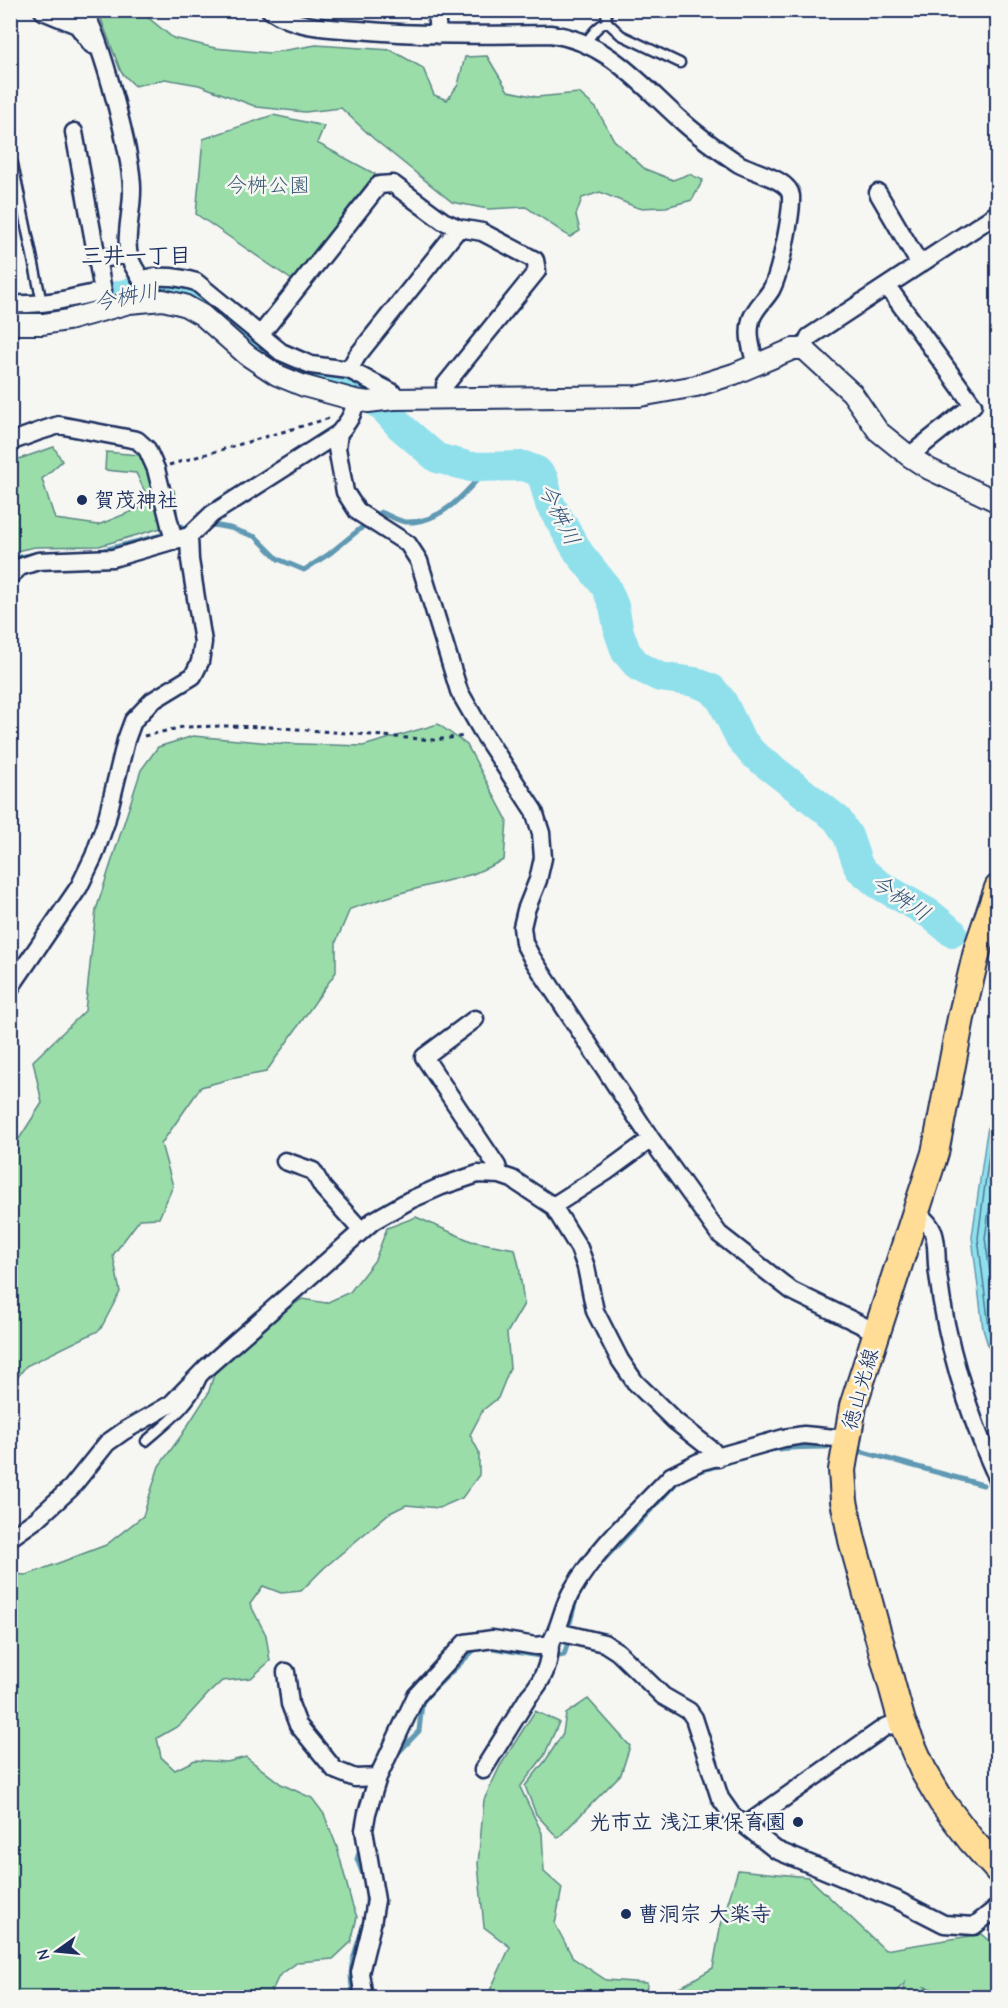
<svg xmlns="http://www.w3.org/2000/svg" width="1008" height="2008" viewBox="0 0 1008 2008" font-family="'Comic Neue','Klee One',sans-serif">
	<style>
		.green { fill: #9adda9; stroke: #5a8684; stroke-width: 1.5 }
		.water { fill: #90e0ec; stroke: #6199b3; stroke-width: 1.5 }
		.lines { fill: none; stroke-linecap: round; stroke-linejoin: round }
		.shore { stroke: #4a7697; stroke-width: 1.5 }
		.stream { stroke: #6199b3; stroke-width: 5 }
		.river { stroke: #90e0ec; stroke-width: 30 }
		.service-casing { stroke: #1b2f5e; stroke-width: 13 }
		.minor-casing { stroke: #1b2f5e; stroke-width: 21 }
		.tertiary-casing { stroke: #1b2f5e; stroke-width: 24 }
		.primary-casing { stroke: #1b2f5e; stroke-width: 30 }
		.path { stroke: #1b2f5e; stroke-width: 3; stroke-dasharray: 4.5 4.5; stroke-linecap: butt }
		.service { stroke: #f6f6f2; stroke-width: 8 }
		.minor { stroke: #f6f6f2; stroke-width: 16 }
		.tertiary { stroke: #f6f6f2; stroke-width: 20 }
		.primary { stroke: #ffdd96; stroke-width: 26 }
		.poi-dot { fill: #1b2f5e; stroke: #f6f6f2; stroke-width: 2 }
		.labels { text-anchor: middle; stroke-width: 5; stroke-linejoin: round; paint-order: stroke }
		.park-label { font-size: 21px; fill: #3b5a71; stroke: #f6f6f2 }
		.poi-label { font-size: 21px; font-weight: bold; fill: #1b2f5e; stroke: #f6f6f2; text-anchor: start }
		.street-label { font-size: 21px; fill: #1b2f5e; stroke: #f6f6f2 }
		.neighbourhood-label { font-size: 22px; font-weight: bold; fill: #1b2f5e; stroke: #f6f6f2 }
		.water-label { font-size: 22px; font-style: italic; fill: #32527a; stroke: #f6f6f2 }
	</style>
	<rect width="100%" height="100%" fill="#f6f6f2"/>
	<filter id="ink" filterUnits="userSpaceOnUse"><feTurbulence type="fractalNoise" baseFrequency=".0167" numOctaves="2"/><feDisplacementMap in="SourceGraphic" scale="12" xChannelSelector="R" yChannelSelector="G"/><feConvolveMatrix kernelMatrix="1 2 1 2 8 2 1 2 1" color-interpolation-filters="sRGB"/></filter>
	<g filter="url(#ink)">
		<!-- green -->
		<path class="green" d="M 98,11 L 140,11 L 173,38 L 215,48 L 269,53 L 316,45 L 391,50 L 423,68 L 434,95 L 447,100 L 458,85 L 465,57 L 487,56 L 508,91 L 537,97 L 579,93 L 596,108 L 614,140 L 645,169 L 673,180 L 689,174 L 703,180 L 692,200 L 666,207 L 638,208 L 600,192 L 582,198 L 576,215 L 580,231 L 570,237 L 526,207 L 488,209 L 452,202 L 374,139 L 341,108 L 305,112 L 257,107 L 199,85 L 165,79 L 135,86 L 121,72 Z
			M 273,115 L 324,126 L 317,143 L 375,174 L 292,280 L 196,214 L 203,139 Z
			M 54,447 L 62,461 L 42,479 L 55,519 L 98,525 L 143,507 L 146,494 L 136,473 L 105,470 L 106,452 L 139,455 L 155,484 L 174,490 L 177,512 L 161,528 L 99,546 L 35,547 L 11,552 L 10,462 Z
			M 438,724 L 467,745 L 507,820 L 504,860 L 473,874 L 404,892 L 350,909 L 336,942 L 336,972 L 266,1072 L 230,1079 L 201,1087 L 161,1144 L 173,1186 L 159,1218 L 140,1219 L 113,1255 L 120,1292 L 100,1330 L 26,1366 L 11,1386 L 11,1140 L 19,1139 L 42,1103 L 33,1061 L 85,1011 L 96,910 L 141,770 L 158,747 L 193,736 L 271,743 L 363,746 Z
			M 416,1217 L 471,1241 L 515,1249 L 519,1266 L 524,1304 L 507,1333 L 510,1368 L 498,1398 L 483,1410 L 470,1435 L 479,1452 L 479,1475 L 462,1498 L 439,1508 L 406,1505 L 388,1514 L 324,1568 L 301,1591 L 281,1593 L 263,1586 L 250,1604 L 266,1635 L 270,1661 L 251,1678 L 222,1681 L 208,1694 L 180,1725 L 157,1738 L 161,1757 L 175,1770 L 195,1760 L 227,1762 L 246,1757 L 281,1784 L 312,1798 L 324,1814 L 337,1847 L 352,1904 L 357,1917 L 351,1942 L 333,1959 L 298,1962 L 279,1976 L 269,1997 L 11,1998 L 11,1574 L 27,1575 L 106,1545 L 143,1516 L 159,1466 L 181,1436 L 208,1394 L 216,1368 L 272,1320 L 302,1299 L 326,1303 L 350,1292 L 375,1260 L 387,1228 Z
			M 588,1699 L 630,1746 L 621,1774 L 558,1838 L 536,1814 L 525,1786 L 546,1760 L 563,1733 L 566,1714 Z
			M 535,1711 L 559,1722 L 544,1756 L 520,1787 L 542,1833 L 544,1872 L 562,1888 L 555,1924 L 573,1958 L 606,1980 L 647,1983 L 646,1997 L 487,1997 L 510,1947 L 484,1927 L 478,1864 L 484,1800 L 500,1766 Z
			M 738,1870 L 808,1877 L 885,1950 L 982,1934 L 997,1947 L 997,1987 L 985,1994 L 945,1993 L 925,1987 L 935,1998 L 901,1997 L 905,1983 L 890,1997 L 745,1998 L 736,1996 L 730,1998 L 664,1997 L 713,1968 L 720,1928 Z"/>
		<!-- water -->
		<path class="water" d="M 997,1082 L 997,1374 L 983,1329 L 972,1237 L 986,1138 Z"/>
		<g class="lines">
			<!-- shore -->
			<path class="shore" d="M 998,1110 L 991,1139 L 978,1238 L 989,1327 L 998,1354
				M 998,1150 L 985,1238 L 998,1329"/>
			<!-- stream -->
			<path class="stream" d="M 213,525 L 230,528 L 256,537 L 278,559 L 304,570 L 329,554 L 381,512 C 389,515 399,522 407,522 C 443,523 468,490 490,465
				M 104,550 L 158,536 L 182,526
				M 10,559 L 41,553
				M 856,1450 L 983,1485
				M 696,1472 C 721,1466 745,1455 770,1450 C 789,1447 808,1447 827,1447
				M 599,1565 L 681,1478
				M 569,1627 L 576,1599
				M 554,1657 L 564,1655 L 569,1639
				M 397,1754 L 419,1731 L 422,1703 L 431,1692 L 474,1650 L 487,1647 L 545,1657
				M 361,1847 L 357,1859 L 366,1882
				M 355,1998 C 343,1964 362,1942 367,1910 C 367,1904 367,1897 367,1891"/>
			<!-- river -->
			<path class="river" d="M 10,313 L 34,313 L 66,309 L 133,292 L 162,286 L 177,287 L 203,298 L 249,343 L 279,362 L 306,376 L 347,382 L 360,389 L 386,410 L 401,427 L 437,458 L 471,467 L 524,466 L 537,471 L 543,478 L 550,504 L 579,553 L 606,587 L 614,606 L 619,632 L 626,652 L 639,667 L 660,677 L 695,682 L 712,689 L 722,701 L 740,738 L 752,753 L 837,819 L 848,836 L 859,868 L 878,884 L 930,914 L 952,932"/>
			<!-- service casing -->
			<g class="service-casing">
				<path id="service" d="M 606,10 L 607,22 L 621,35 L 680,63
					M 586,44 C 591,34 597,26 607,22
					M 13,164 L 42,303
					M 146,1441 C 168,1422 190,1406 201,1380"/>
			</g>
			<!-- minor casing -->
			<g class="minor-casing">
				<path id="minor" d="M 83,10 C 101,37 133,158 132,191 C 132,211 126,230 128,250 C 129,263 138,272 143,283 C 145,289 146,295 148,301
					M 270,10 C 297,28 327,28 358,30 C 422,36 486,35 550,34 C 608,41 643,87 684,123 C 701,138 721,152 739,164 C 753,172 789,179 791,196 C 792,214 780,274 771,290 C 765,300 754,309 751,320 C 747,335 752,351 756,365
					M 436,10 L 438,35
					M 43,11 L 77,25 L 92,45 L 95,46
					M 878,193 L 919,263
					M 98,260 L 128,254
					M 141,279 C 161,275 177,276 196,282 L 281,352 L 311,365 L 349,370 L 392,392 L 394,399
					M 887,286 L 973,405 L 909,456
					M 10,304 C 42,306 72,298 103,291 L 74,132
					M 261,334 L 379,185 L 393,184 L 443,221 L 459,228 L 482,232 L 535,260 L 537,271 L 445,385 L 446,399
					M 804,349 L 809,337 L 998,213
					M 349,370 L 357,356 L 459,228
					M 339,433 L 337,448 L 345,492 L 358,512 L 408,544 L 419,561 L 459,691 L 483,733 L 534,811 L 541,833 L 543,858 L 538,880 L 526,910 L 522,927 L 524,943 L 532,958 L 651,1139 L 719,1234 L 792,1291 L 876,1332
					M 10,442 L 40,431 L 59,425 L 137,440 L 147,449 L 156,469 L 174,541
					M 10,576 L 20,567 L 38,561 L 113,558 L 189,536 L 212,514 L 339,433 C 348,422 354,415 355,400
					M 10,988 L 79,887 L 94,856 L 106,822 L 126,740 L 133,721 L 152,701 L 193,676 L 200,662 L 203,642 L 190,560 L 189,536
					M 475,1019 L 424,1057 L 497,1166 L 500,1175
					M 285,1161 L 313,1171 L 323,1188 L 361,1230
					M 553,1206 L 606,1172 L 651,1139
					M 917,1213 C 942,1231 934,1246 938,1274 C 946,1344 969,1416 998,1480
					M 10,1538 L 37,1519 L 71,1488 L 107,1443 L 124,1431 L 171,1404 L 206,1368 L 373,1221 L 410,1200 L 442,1186 L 478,1174 L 500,1175 L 512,1179 L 553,1206 L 579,1248 L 586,1267 L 595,1311 L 620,1360 L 635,1382 L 675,1421 L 712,1450 L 718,1458
					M 558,1632 L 604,1643 L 618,1652 L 663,1696 L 689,1711 L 694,1718 L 720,1798 L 732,1815 L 776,1850 L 897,1900 L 944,1924 L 974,1926 L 998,1907
					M 286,1672 L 290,1704 L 298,1725 L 335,1770 L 355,1778 L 378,1777
					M 483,1770 L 529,1696 C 543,1681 550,1665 550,1644
					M 747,1827 L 753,1820 L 885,1727 L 902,1722
					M 364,1998 L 360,1973 L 372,1924 L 376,1900 L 364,1830 L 367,1813 L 378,1777 L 416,1696 L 465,1643 L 493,1639 L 536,1646 L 550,1644 C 561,1627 562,1606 573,1589 C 598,1546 637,1512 671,1476 L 699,1462 L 784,1438 L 804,1435 L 846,1439"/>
			</g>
			<!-- tertiary casing -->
			<g class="tertiary-casing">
				<path id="tertiary" d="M 10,324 L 43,324 L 68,320 L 129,303 L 163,300 L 184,305 L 202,315 L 247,355 L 277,375 L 304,386 L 355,400 L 368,402 L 394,399 L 640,396 L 696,386 L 734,374 L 793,349 L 804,349 L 852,393 L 878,431 L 909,456 L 929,469 L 998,502"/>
			</g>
			<!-- primary casing -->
			<g class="primary-casing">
				<path id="primary" d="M 998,888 L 978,947 L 961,1018 L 935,1153 L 853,1406 L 842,1470 L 844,1501 L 852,1540 L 902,1722 L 923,1770 L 942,1802 L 971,1840 L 998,1870"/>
			</g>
			<!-- path -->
			<path class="path" d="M 169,465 L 330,418
				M 144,736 L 183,727 L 224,726 L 271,727 L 433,740 L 466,736"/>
			<!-- service -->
			<use href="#service" class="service"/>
			<!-- minor -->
			<use href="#minor" class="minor"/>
			<!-- tertiary -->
			<use href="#tertiary" class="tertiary"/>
			<!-- primary -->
			<use href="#primary" class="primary"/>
		</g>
	</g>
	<!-- markers -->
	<g class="poi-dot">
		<circle cx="82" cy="500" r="6"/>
		<circle cx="798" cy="1822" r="6"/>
		<circle cx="626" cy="1914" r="6"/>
	</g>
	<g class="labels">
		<!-- park labels -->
		<g class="park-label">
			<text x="268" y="192">今桝公園</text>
		</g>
		<!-- poi labels -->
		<g class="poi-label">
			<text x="94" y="507">賀茂神社</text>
			<text x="786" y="1829" text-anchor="end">光市立 浅江東保育園</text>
			<text x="638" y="1921">曹洞宗 大楽寺</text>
		</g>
		<!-- street labels -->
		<g class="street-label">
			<text transform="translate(860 1389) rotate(-74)" y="7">徳山光線</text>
		</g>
		<!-- neighbourhood labels -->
		<g class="neighbourhood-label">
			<text x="136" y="263">三井一丁目</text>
		</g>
		<!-- water labels -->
		<g class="water-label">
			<text transform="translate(126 296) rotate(-11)" y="8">今桝川</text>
			<text transform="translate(560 514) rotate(64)" y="8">今桝川</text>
			<text transform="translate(901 897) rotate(34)" y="8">今桝川</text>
		</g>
	</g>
	<!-- margin -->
	<rect width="1008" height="2008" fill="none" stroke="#f6f6f2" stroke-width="36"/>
	<rect x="18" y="18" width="972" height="1972" fill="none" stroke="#1b2f5e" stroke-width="2" filter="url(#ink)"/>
	<!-- north arrow -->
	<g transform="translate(57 1951) rotate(255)" stroke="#f6f6f2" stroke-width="4.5" paint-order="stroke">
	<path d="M0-4.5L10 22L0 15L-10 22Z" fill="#1b2f5e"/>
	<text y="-9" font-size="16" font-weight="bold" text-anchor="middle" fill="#1b2f5e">N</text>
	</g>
</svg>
